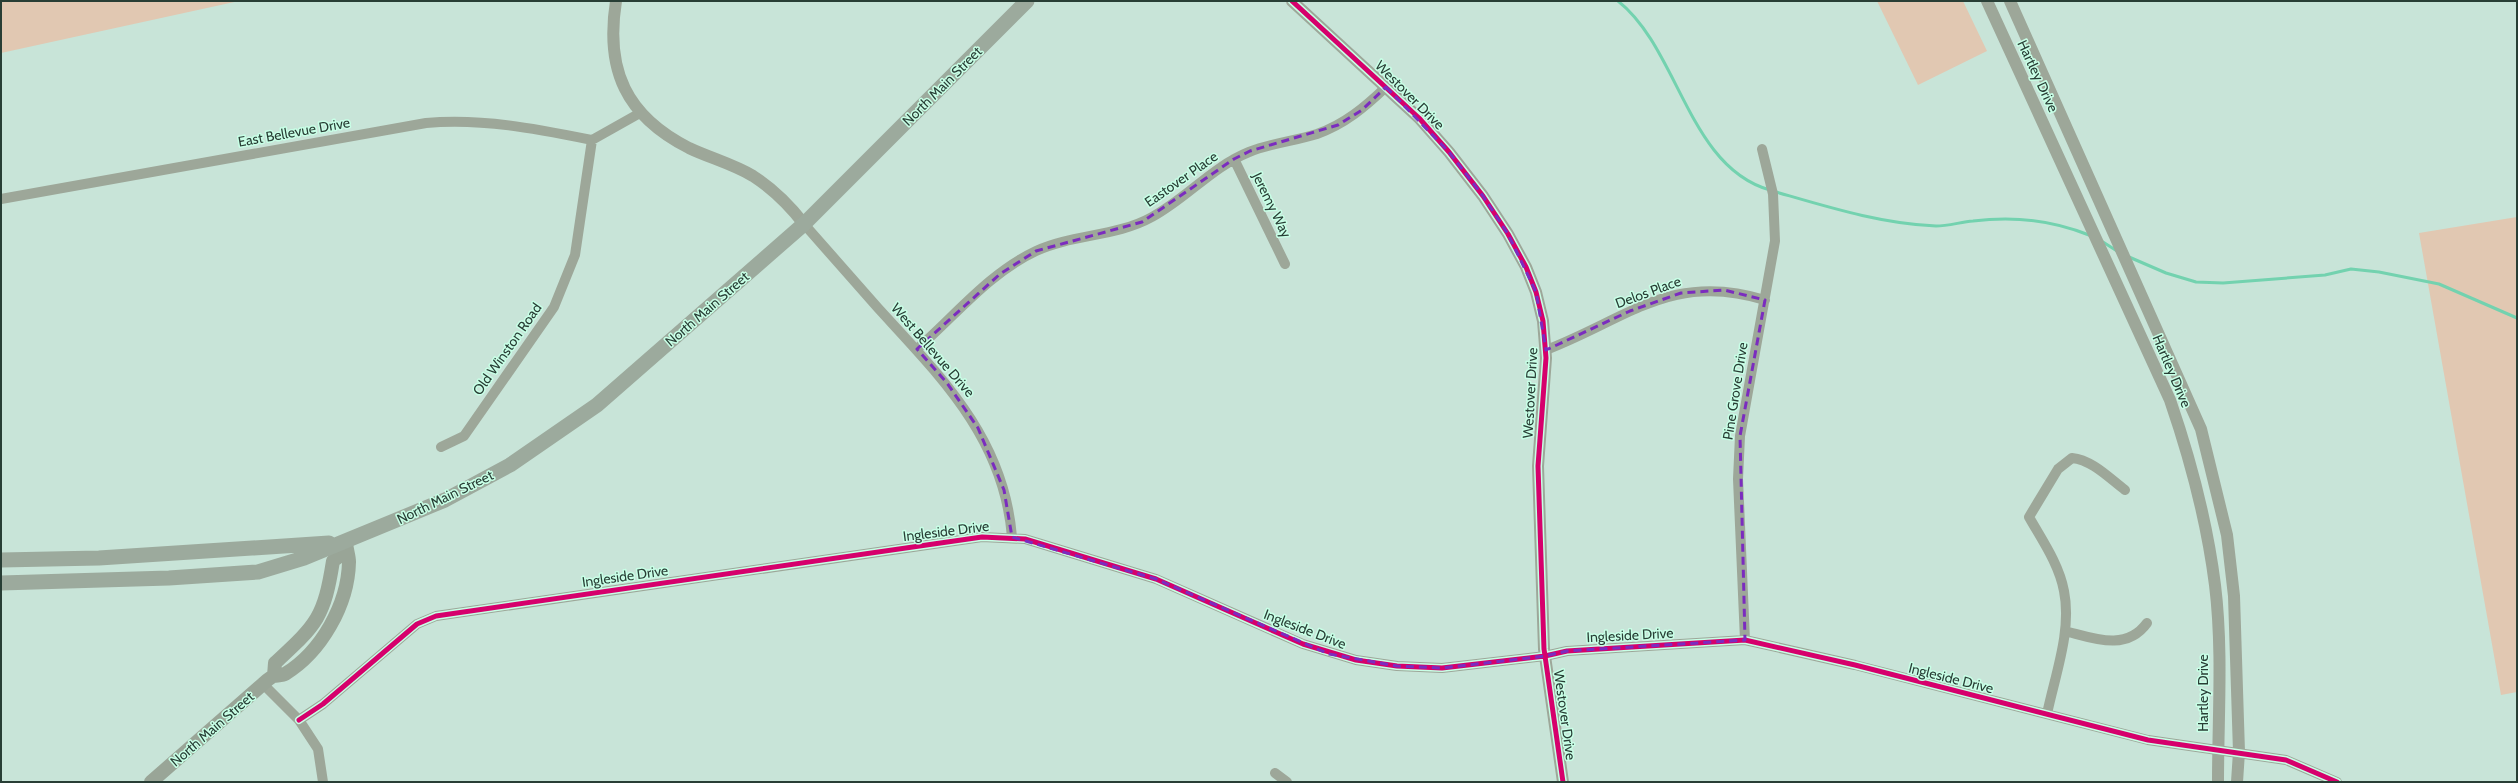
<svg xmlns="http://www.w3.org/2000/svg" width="2518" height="783" viewBox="0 0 2518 783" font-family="Cabin,sans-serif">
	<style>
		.green { fill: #e1c8b2 }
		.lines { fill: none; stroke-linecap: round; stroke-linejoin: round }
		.stream { stroke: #73d2af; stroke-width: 3 }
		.minor { stroke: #9da799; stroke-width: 10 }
		.tertiary { stroke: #9da799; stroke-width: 12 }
		.secondary { stroke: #99a597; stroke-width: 14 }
		.primary { stroke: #9caa9d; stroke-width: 15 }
		.cycleway-casing { stroke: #c8ffe6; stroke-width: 8 }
		.cycleway { stroke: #d6006c; stroke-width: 5 }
		.marked { fill: none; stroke: #7b2cbf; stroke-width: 3; stroke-dasharray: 8 5; stroke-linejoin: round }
		.labels { text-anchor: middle; stroke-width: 3; stroke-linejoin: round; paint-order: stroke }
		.street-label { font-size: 14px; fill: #283e35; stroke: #c8ffe6 }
	</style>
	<rect width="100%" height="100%" fill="#c8e4d8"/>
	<!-- green -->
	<path class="green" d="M 1,1 L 239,1 L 1,53 Z
		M 1877,1 L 1963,1 L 1987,51 L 1918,85 Z
		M 2517,217 L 2517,692 L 2501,695 L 2419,233 Z"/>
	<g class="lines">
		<!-- stream -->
		<path class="stream" d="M 1618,1 C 1679,49 1688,167 1770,190
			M 1776,192 C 1828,207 1882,224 1936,226 C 1948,226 1961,222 1973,221 C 2012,216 2052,220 2089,235
			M 2103,242 L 2117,251
			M 2129,257 L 2166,273 L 2196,282 L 2223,283 L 2325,275 L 2351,269 L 2379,272 L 2439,284 L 2517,318"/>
		<!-- minor -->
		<path class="minor" d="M 1234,159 L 1285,264
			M 1,199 L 426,123 C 483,118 537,129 592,140
			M 804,224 C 829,252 853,280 878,308 C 941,377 1004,438 1012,537
			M 917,349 C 955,316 989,273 1036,251 C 1073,234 1116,237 1152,217 C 1187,198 1212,167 1249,152 C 1271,143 1295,141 1317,134 C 1345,124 1365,107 1386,87
			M 1546,350 C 1627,319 1672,271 1765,300
			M 441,447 L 464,436 L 554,307 L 575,255 L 592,140 L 640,113
			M 2065,631 C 2093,638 2126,652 2147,623
			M 1745,640 L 1738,479 L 1740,436 L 1775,241 L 1773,194 L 1762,149
			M 263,684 L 299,720 L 318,749 L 323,782
			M 2047,714 C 2055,675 2072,631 2064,591 C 2059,564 2042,540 2029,517 L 2058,469 L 2072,458 C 2092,460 2109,478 2125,490
			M 299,720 L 323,704 L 417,624 L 436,616 L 982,537 L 1025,539 L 1156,579 L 1303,644 L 1356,660 L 1397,666 L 1442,668 L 1545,656 L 1567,651 L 1745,640 L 1855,665 L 2148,740 L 2286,760 L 2337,782
			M 1275,773 L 1287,782"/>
		<!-- tertiary -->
		<path class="tertiary" d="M 616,1 C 605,70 626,116 689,148 C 710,158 733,164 753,176 C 773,189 790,206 804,224
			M 1292,1 L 1419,118 L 1449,152 L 1483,196 L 1508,234 L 1526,267 L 1536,292 L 1543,321 L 1546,358 L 1538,466 L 1544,649 L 1563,782
			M 1987,1 L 2170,400 C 2191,461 2207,522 2215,585 C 2223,650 2218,717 2218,782
			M 2010,1 L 2201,429 L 2227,535 L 2234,596 L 2239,752 L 2237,782"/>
		<!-- secondary -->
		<path class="secondary" d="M 274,676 L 275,663 C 317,624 324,618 333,561 L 345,552
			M 151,782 L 263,684 C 266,681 270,678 273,676 C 277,675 282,676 285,674 C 321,652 348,605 349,562 C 349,555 346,549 346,541"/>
		<!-- primary -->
		<path class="primary" d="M 1,560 L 99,558 L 329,543
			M 1,583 L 169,578 L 258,572 L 304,558 L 445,500 L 510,465 L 597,405 L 804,224 L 1027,1"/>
		<!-- cycleway casing -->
		<g class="cycleway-casing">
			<path id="cycleway" d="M 1292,1 L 1419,118 L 1449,152 L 1483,196 L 1508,234 L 1526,267 L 1536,292 L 1543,321 L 1546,358 L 1538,466 L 1544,649 L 1563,782
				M 299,720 L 323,704 L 417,624 L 436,616 L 982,537 L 1025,539 L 1156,579 L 1303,644 L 1356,660 L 1397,666 L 1442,668 L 1545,656 L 1567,651 L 1745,640 L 1855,665 L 2148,740 L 2286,760 L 2337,782"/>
		</g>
		<!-- cycleway -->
		<use href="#cycleway" class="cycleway"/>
	</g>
	<!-- marked area -->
	<path class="marked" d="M 1386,87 L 1449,152 L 1483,196 L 1508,234 L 1536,292 L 1546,350 L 1630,311 L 1681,293 L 1724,290 L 1765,300 L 1740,436 L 1745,640 L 1567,651 L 1545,656 L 1442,668 L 1397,666 L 1329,654 L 1156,579 L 1012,537 L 1004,490 L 978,428 L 947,383 L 917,349 L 1000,274 L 1036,251 L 1142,222 L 1234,159 L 1250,151 L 1338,125 L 1362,110 Z"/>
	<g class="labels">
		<!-- street labels -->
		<g class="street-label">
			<text transform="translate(2038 76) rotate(65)" y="5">Hartley Drive</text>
			<text transform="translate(942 86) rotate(-45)" y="5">North Main Street</text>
			<text transform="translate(1410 95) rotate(45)" y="5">Westover Drive</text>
			<text transform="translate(294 132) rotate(-10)" y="5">East Bellevue Drive</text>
			<text transform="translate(1181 179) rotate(-35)" y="5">Eastover Place</text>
			<text transform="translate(1272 205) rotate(64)" y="5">Jeremy Way</text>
			<text transform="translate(1648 292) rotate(-20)" y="5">Delos Place</text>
			<text transform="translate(707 309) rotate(-41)" y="5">North Main Street</text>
			<text transform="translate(507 349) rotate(-55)" y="5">Old Winston Road</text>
			<text transform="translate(933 350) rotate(49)" y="5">West Bellevue Drive</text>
			<text transform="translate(2172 371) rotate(67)" y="5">Hartley Drive</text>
			<text transform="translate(1735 391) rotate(-81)" y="5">Pine Grove Drive</text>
			<text transform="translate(1530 393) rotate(-87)" y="5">Westover Drive</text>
			<text transform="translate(445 497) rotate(-26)" y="5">North Main Street</text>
			<text transform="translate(946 531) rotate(-7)" y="5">Ingleside Drive</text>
			<text transform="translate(625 576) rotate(-8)" y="5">Ingleside Drive</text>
			<text transform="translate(1305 629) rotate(21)" y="5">Ingleside Drive</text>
			<text transform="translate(1630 635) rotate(-3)" y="5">Ingleside Drive</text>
			<text transform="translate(1951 678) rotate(14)" y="5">Ingleside Drive</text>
			<text transform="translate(2203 693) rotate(-90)" y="5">Hartley Drive</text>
			<text transform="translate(1565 715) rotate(82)" y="5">Westover Drive</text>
			<text transform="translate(212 729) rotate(-41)" y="5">North Main Street</text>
		</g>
	</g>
	<!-- border -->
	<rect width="2518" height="783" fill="none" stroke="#283e35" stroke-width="4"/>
</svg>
